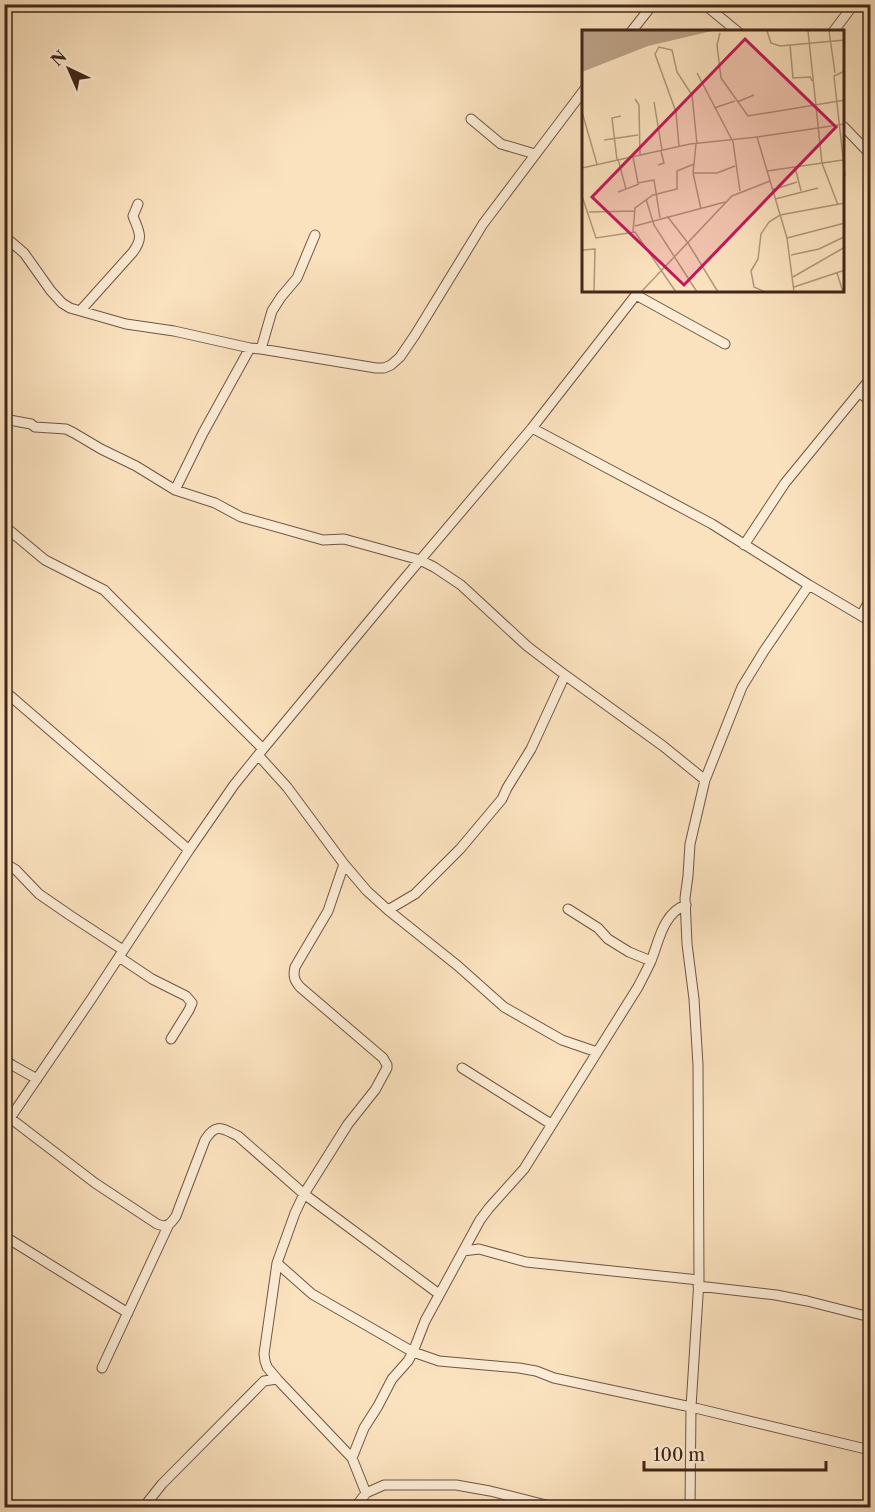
<svg xmlns="http://www.w3.org/2000/svg" width="875" height="1512" viewBox="0 0 875 1512" font-family="'Libre Caslon Text',serif">
	<style>
		.lines { fill: none; stroke-linecap: round; stroke-linejoin: round }
		.street-casing { stroke: #705542; stroke-width: 11 }
		.street { stroke: #fcecd5; stroke-width: 9 }
		.inset-road { fill: none; stroke: #b1977c; stroke-width: 1.5 }
		.view { fill: #c2185b; fill-opacity: 0.15; stroke: #c2185b; stroke-width: 3 }
		.inset-edge { fill: none; stroke: #422618; stroke-width: 3 }
	</style>
	<rect width="100%" height="100%" fill="#fbe2be"/>
	<filter id="stains"><feTurbulence type="fractalNoise" baseFrequency=".00333" numOctaves="4"/><feColorMatrix values="0 0 0 0 .2 0 0 0 0 .09 0 0 0 0 .02 0 0 0 .5 -.17"/></filter>
	<radialGradient id="worn" r=".72"><stop offset=".6" stop-color="#630" stop-opacity="0"/><stop offset="1" stop-color="#630" stop-opacity=".3"/></radialGradient>
	<g class="lines">
		<!-- street casing -->
		<g class="street-casing">
			<path id="street" d="M 704,4 L 738,32
				M 631,32 L 653,4
				M 833,32 L 854,4
				M 471,119 L 501,144 L 535,154
				M 844,127 L 870,154
				M 4,236 L 24,253 L 51,291 L 62,303 L 70,308 L 126,324 L 174,331 L 250,348 L 261,349 L 376,368 L 384,368 L 391,365 L 400,357 L 415,335 L 483,224 L 584,90
				M 636,295 L 725,344
				M 81,310 L 133,252 C 144,237 139,232 133,216 L 138,204
				M 261,349 L 272,311 L 281,297 L 297,278 L 315,235
				M 860,393 L 870,401
				M 4,419 L 31,424 L 35,427 L 66,429 L 74,433 L 101,449 L 136,466 L 175,490 L 215,503 L 241,517 L 323,540 L 344,539 L 366,545 L 420,560 L 434,567 L 461,585 L 527,646 L 565,675 L 663,746 L 705,780
				M 532,428 L 639,291
				M 175,490 L 203,433 L 250,348
				M 4,528 L 9,530 L 45,560 L 104,590 L 263,749
				M 744,545 L 785,483 L 870,379
				M 861,616 L 870,599
				M 4,692 L 8,694 C 69,746 128,798 189,850
				M 258,755 L 287,787 L 344,864 L 367,891 L 388,910 L 458,966 L 504,1007 L 562,1040 L 597,1052
				M 4,863 L 16,870 L 39,894 L 71,916 L 123,950
				M 344,864 L 328,911 L 295,967 C 293,976 294,980 300,987 L 383,1058 L 387,1065 L 387,1068 L 375,1090 L 348,1124 L 304,1194 L 295,1213 L 277,1263 L 264,1354 L 265,1361 L 267,1367 L 277,1379 L 352,1458 L 366,1493
				M 568,909 L 598,928 L 608,939 L 629,952 L 651,961
				M 388,910 L 415,894 L 460,849 L 502,799 L 507,788 L 531,749 L 565,675
				M 119,957 L 152,979 L 186,996 L 192,1003 L 189,1010 L 171,1039
				M 4,1059 L 12,1065 L 37,1079
				M 462,1068 L 551,1124
				M 10,1118 L 95,1183 L 157,1224 C 167,1228 170,1225 176,1216 L 205,1140 C 216,1122 223,1129 238,1136 L 304,1194 L 439,1294
				M 4,1127 L 92,998 L 189,850 L 234,785 L 263,749 L 399,585 L 532,428 L 712,524 L 809,585 L 870,621
				M 4,1236 L 128,1313
				M 463,1251 L 479,1249 L 526,1262 L 699,1280
				M 277,1263 L 312,1294 L 413,1352 L 439,1361 L 519,1368 L 536,1371 L 554,1378 L 691,1407 L 870,1450
				M 698,1286 L 776,1295 L 807,1301 L 870,1317
				M 102,1368 L 169,1224
				M 352,1458 L 364,1428 L 378,1406 L 392,1379 L 408,1361 L 413,1352 L 425,1321 L 480,1220 L 489,1208 L 524,1169 L 638,987 C 642,979 647,970 651,961 C 659,941 663,913 686,905
				M 143,1508 L 162,1484 L 264,1381 L 277,1379
				M 355,1508 L 366,1493 L 384,1485 L 456,1485 L 490,1491 L 558,1508
				M 690,1508 L 691,1407 L 699,1280 L 698,1065 L 694,999 L 687,944 L 685,898 L 688,876 L 690,844 L 705,780 L 742,687 L 764,651 L 809,585"/>
		</g>
		<!-- street -->
		<use href="#street" class="street"/>
	</g>
	<!-- overview -->
	<g transform="translate(582 30)">
		<rect width="262" height="262" fill="#fbe2be"/>
		<path d="M 0,1 L 130,1 L 66,16 L 0,42 Z" fill="#bca286"/>
		<path class="inset-road" d="M 185,1 L 189,13 L 198,16 L 263,10M 226,1 L 240,133 L 256,175M 247,1 L 253,43M 138,3 L 135,15 L 139,48 L 166,86 L 263,70M 208,15 L 211,48 L 228,47 L 230,51M 263,41 L 252,46 L 263,146M 115,43 L 151,112 L 158,161M 53,69 L 57,75 L 58,125M 72,72 L 80,120M 155,72 L 172,65M 132,78 L 153,71M 0,82 L 15,134M 175,107 L 263,94M 22,110 L 56,105M 114,114 L 111,143 L 119,179M 97,117 L 94,82 L 73,24 L 77,17 L 90,20 L 95,42 L 110,65 L 115,114M 51,127 L 56,153 L 72,150 L 78,188M 36,129 L 44,159M 35,130 L 30,88 L 39,86M 76,135 L 82,133 L 79,121M 213,137 L 219,161M 0,138 L 108,114 L 175,107 L 205,208 L 212,262M 185,141 L 261,130M 111,143 L 135,143 L 153,136M 190,160 L 215,152M 36,162 L 57,154M 0,166 L 14,208 L 53,202 L 94,262M 64,169 L 72,195 L 115,262M 193,169 L 236,158M 7,182 L 53,181M 85,186 L 106,213M 53,196 L 143,172M 51,202 L 53,178 L 71,165 L 95,159 L 95,141 L 112,134M 205,208 L 263,193M 106,213 L 136,262M 0,220 L 13,219 L 12,262M 209,225 L 237,219 L 262,207M 255,243 L 261,262M 211,247 L 263,217M 212,257 L 263,240M 59,262 L 150,166 L 188,151M 183,262 L 172,257 L 169,241 L 176,229 L 179,204 L 187,192 L 198,185 L 263,173"/>
		<path class="view" d="M 163,9 L 254,97 L 102,255 L 10,167 Z"/>
		<rect width="262" height="262" class="inset-edge"/>
	</g>
	<!-- margin -->
	<rect width="875" height="1512" fill="none" stroke="#fbe2be" stroke-width="24"/>
	<rect x="6" y="6" width="863" height="1500" fill="none" stroke="#422618" stroke-width="3"/>
	<rect x="12" y="12" width="851" height="1488" fill="none" stroke="#422618" stroke-width="1.5"/>
	<!-- north arrow -->
	<g transform="translate(69 69) rotate(316)" stroke="#fcecd5" stroke-width="4.5" paint-order="stroke">
	<path d="M0-4.5L10 22L0 15L-10 22Z" fill="#422618"/>
	<text y="-9" font-size="16" font-weight="bold" text-anchor="middle" fill="#422618">N</text>
	</g>
	<!-- scale -->
	<path d="M644 1461v9h182v-9" fill="none" stroke="#422618" stroke-width="3"/>
	<text x="653" y="1461" font-size="18" fill="#422618" stroke="#fcecd5" stroke-width="4.5" paint-order="stroke">100 m</text>
	<rect width="100%" height="100%" filter="url(#stains)"/>
	<rect width="100%" height="100%" fill="url(#worn)"/>
</svg>
